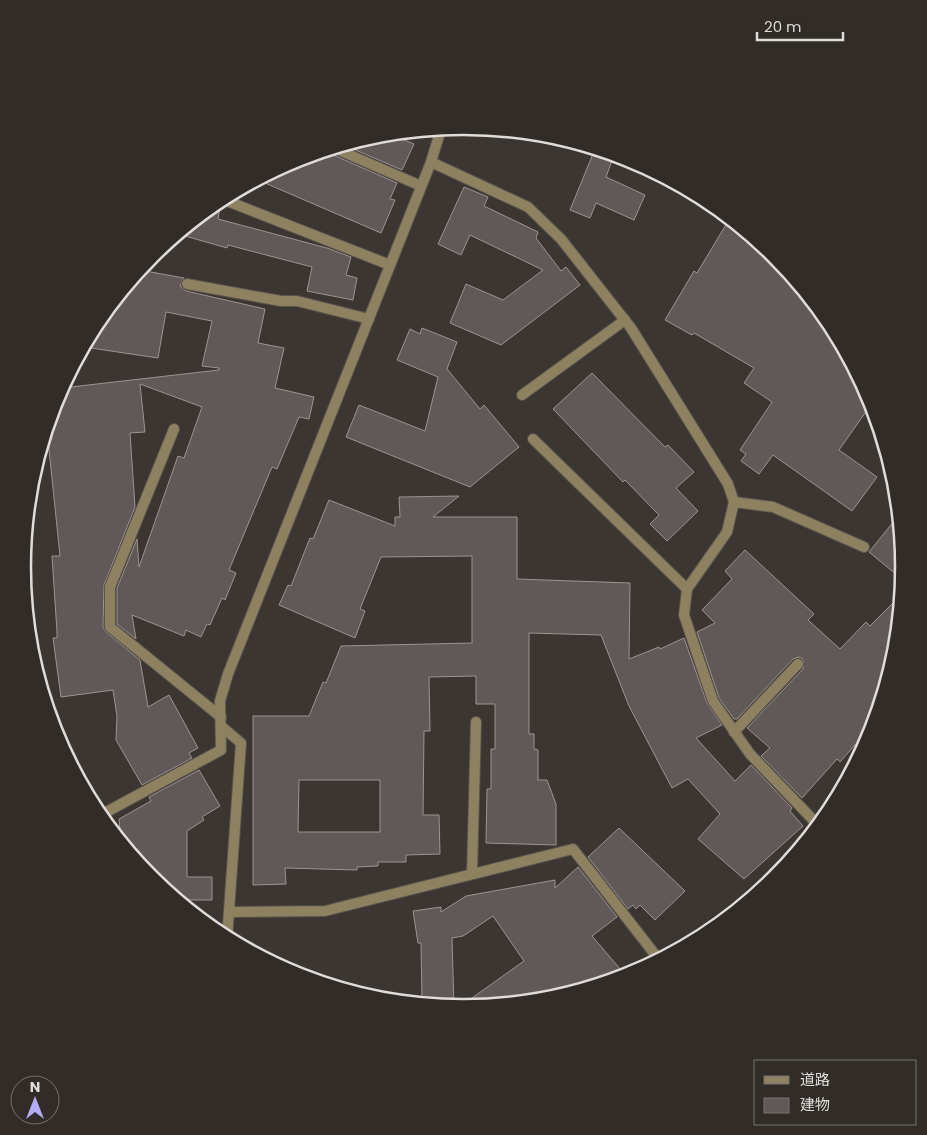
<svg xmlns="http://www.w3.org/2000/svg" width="927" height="1135" viewBox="0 0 927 1135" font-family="Poppins,'Noto Sans JP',sans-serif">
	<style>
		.building { fill: #615957; stroke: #9d9492; fill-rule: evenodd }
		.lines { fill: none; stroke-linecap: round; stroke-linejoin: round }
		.service-casing { stroke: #59544f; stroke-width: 12 }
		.minor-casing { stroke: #59544f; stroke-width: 12 }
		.service { stroke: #8e815f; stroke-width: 10 }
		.minor { stroke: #8e815f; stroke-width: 10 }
		.rim { fill: none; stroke: #dfdcd9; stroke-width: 2.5 }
	</style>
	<rect width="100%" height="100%" fill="#3b3631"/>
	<!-- building -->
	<path class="building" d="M 390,134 L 414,144 L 402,170 L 344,145 L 378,135 Z
		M 595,149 L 614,155 L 606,177 L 645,195 L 634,220 L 596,203 L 590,218 L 570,210 Z
		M 328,150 L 331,154 L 397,183 L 390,199 L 395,200 L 381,233 L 258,180 L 295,160 Z
		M 464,187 L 488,197 L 484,206 L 538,232 L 536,238 L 561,271 L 566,267 L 580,285 L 501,345 L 450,323 L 466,284 L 503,300 L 543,270 L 470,235 L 461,255 L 438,244 Z
		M 216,203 L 220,206 L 218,219 L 327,248 L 351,257 L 346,275 L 357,278 L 353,300 L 307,291 L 312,267 L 228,245 L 227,248 L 178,234 Z
		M 730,218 L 776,256 L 830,323 L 871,399 L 872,403 L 839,450 L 877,477 L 852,511 L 773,455 L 759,474 L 741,461 L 746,454 L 740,450 L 772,402 L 744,383 L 754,368 L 694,333 L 692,335 L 665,320 L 694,271 L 697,273 Z
		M 140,270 L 184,278 L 180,286 L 186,291 L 265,309 L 258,343 L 284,348 L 275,388 L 314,397 L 309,419 L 299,417 L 277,469 L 272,467 L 229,570 L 236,573 L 225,600 L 222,598 L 210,625 L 207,624 L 201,637 L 186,630 L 184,636 L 132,615 L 136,639 L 117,624 L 117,588 L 137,539 L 139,567 L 178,456 L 184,458 L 202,407 L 140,384 L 145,432 L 130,433 L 135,507 L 104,585 L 103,627 L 106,632 L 140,660 L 148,707 L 169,695 L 198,748 L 189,753 L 192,758 L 142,785 L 116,740 L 117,716 L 113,690 L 61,697 L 53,638 L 57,638 L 57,632 L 52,556 L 60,556 L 47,430 L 62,388 L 219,370 L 219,368 L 202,366 L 212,321 L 166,312 L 158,358 L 84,347 L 97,322 Z
		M 422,328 L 457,342 L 447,369 L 480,409 L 484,405 L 519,447 L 470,487 L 346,437 L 359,405 L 425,431 L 438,377 L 397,360 L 410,329 L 420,334 Z
		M 592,373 L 665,447 L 668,445 L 694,472 L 676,488 L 698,511 L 667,541 L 650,524 L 659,515 L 625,480 L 623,482 L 553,409 Z
		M 459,496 L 433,517 L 517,517 L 517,579 L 630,583 L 629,659 L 659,647 L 660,649 L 684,638 L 707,703 L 722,725 L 696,738 L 735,781 L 751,765 L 792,808 L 790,811 L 803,826 L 744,879 L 698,839 L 720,814 L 688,779 L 672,788 L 629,706 L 601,635 L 529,633 L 529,734 L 534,734 L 534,749 L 538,750 L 538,780 L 547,780 L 556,804 L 556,845 L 486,843 L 487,789 L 491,789 L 491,749 L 495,749 L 495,704 L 476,704 L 476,676 L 429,677 L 430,731 L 424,731 L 423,815 L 439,815 L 440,854 L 406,855 L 406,862 L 378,862 L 378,866 L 357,867 L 357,870 L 285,868 L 286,884 L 253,885 L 253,716 L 309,716 L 323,682 L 326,683 L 341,646 L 472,643 L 472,556 L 381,557 L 360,609 L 365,611 L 355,638 L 279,605 L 288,585 L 291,586 L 310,538 L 313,539 L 329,500 L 395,526 L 395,517 L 400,517 L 399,497 ZM 299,780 L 380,780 L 380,832 L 298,832 Z
		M 899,515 L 904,568 L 903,580 L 869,552 Z
		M 745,550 L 814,614 L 808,620 L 840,649 L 866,622 L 870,626 L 902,594 L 896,654 L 876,721 L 840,762 L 837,759 L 802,798 L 761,756 L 770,748 L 747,728 L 803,669 L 803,659 L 799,657 L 793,659 L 737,719 L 734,719 L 719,698 L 697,632 L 715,623 L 702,610 L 732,579 L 725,571 Z
		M 199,770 L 220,806 L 202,817 L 204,820 L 187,831 L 187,877 L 212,877 L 212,900 L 187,900 L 187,908 L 151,879 L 121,842 L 119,819 L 151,801 L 149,797 Z
		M 619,828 L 685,891 L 655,920 L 640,905 L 636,909 L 633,905 L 628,909 L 588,857 Z
		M 578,867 L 617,917 L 592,936 L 621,970 L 607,982 L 549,1000 L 458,1008 L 524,961 L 493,916 L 463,936 L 452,938 L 454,1008 L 422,1004 L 421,943 L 418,943 L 413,911 L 441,907 L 441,912 L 466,896 L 555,880 L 555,888 Z"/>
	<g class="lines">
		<!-- service casing -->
		<g class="service-casing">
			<path id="service" d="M 334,148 L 421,186
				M 222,199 L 390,265
				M 187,284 L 281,301 L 297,301 L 369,319
				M 522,395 L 625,320
				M 174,429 L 110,587 L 110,627 L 221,717
				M 533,439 L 687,589
				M 734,502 L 773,507 L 864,547
				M 734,732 L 798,664
				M 472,874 L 476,722"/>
		</g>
		<!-- minor casing -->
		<g class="minor-casing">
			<path id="minor" d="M 431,162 L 528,207 L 561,239 L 631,328 L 728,484 L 734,502 L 727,532 L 687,589 L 684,615 L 713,701 L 750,754 L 819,826
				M 221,726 L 241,743 L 227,939
				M 99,816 L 221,750 L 220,701 L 228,674 L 431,162 L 441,129
				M 229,912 L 325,911 L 573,849 L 657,957 L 662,959"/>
		</g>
		<!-- service -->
		<use href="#service" class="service"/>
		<!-- minor -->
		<use href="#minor" class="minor"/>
	</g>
	<!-- crop -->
	<path d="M0 0H927V1135H0ZM31 567a432 432 0 1 1 864 0a432 432 0 1 1-864 0Z" fill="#312c27" fill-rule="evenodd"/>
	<path class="rim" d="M31 567a432 432 0 1 1 864 0a432 432 0 1 1-864 0Z"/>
	<!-- legend -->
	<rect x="754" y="1060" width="162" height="65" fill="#312c27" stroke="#77726e"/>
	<rect x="764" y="1076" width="25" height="8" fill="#8e815f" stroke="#77726e"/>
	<text x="800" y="1085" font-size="15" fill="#dfdcd9">道路</text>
	<rect x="764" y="1098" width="25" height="15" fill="#615957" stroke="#77726e"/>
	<text x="800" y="1110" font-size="15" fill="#dfdcd9">建物</text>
	<!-- north arrow -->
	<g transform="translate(35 1100)"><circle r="24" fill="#312c27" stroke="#77726e"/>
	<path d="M0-4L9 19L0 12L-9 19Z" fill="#b4acf9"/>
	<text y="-8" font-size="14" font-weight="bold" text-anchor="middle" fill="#dfdcd9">N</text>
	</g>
	<!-- scale -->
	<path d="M757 32v8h86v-8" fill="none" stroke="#dfdcd9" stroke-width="2.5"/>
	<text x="764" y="32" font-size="15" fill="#dfdcd9" stroke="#312c27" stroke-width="4" paint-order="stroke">20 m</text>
</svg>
